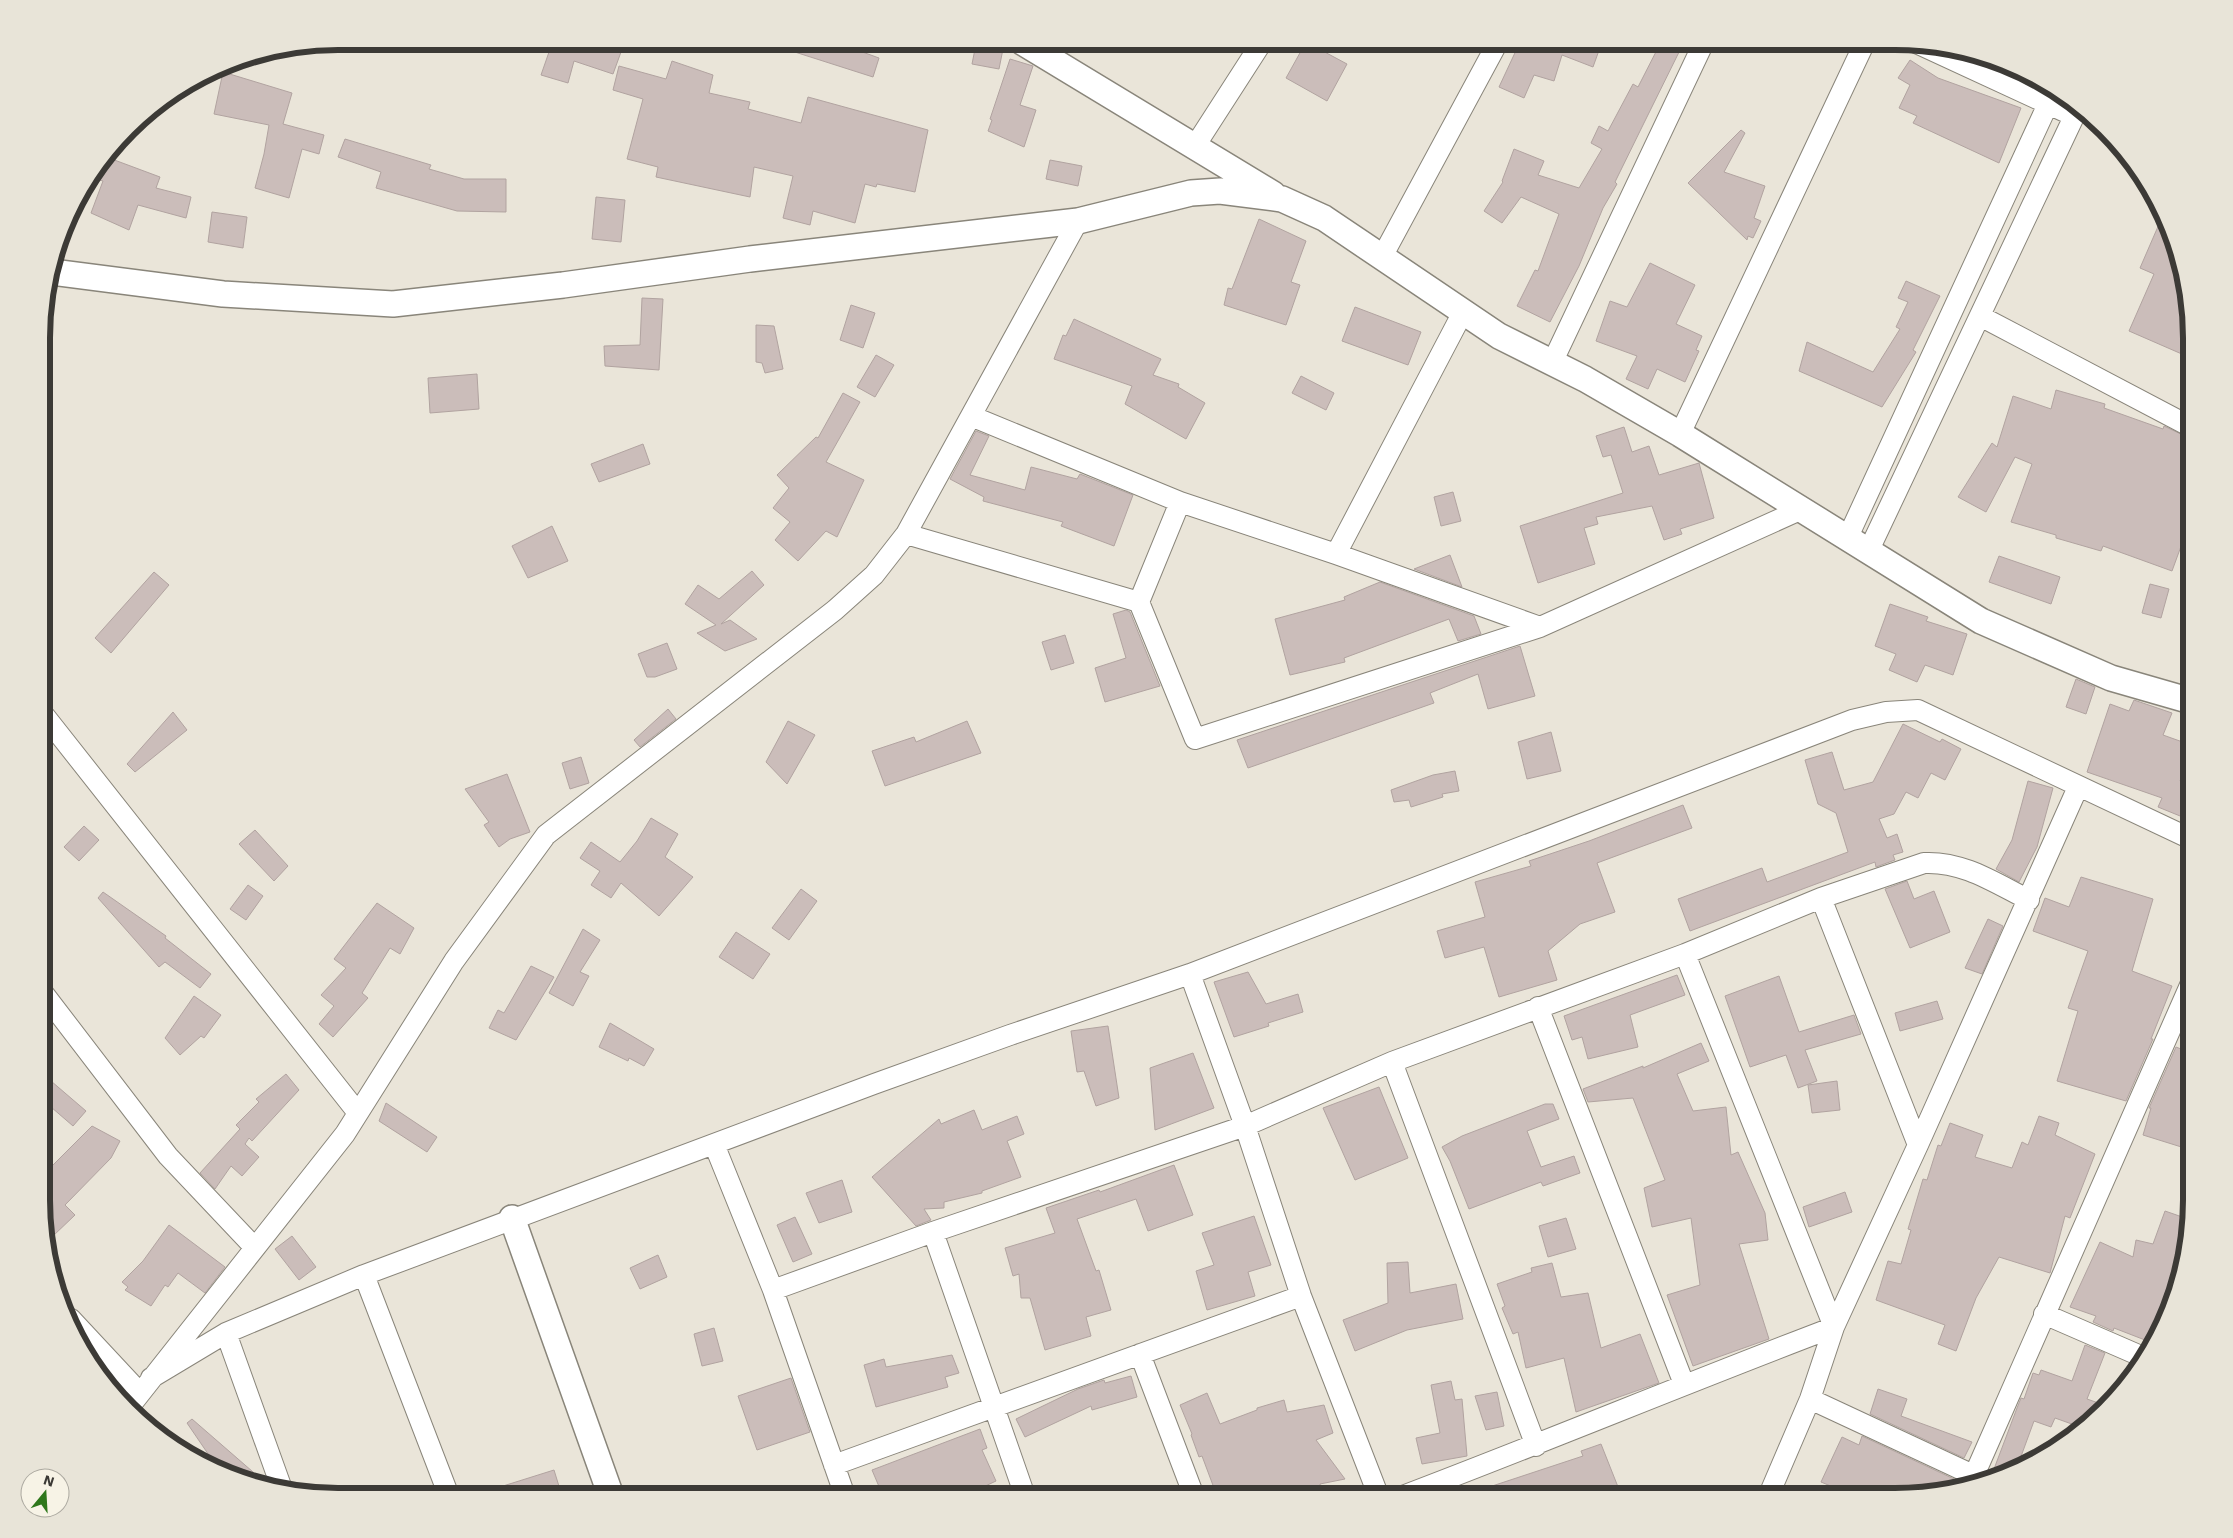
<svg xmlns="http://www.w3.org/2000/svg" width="2233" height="1538" viewBox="0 0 2233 1538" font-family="'Work Sans',sans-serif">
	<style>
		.building { fill: #cbbdba; stroke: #b1a3a0 }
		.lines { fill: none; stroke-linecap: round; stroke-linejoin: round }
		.minor-casing { stroke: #89857a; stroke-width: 22 }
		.tertiary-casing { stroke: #89857a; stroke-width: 28 }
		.minor { stroke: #fff; stroke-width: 20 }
		.tertiary { stroke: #fff; stroke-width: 25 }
		.rim { fill: none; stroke: #3c3a36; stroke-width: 6 }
	</style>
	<rect width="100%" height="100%" fill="#eae5d9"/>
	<!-- building -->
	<path class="building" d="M 528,41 L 625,41 L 613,74 L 574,61 L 568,83 L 541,75 L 549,52 L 528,45 Z
		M 777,41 L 827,41 L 843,45 L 879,58 L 873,77 L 776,46 Z
		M 1306,42 L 1347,64 L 1327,101 L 1286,78 Z
		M 1520,42 L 1602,42 L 1593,67 L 1562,55 L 1554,81 L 1534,75 L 1524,98 L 1499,87 Z
		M 1661,42 L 1684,42 L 1642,127 L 1615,182 L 1617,184 L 1603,208 L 1579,266 L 1550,322 L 1517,306 L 1535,270 L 1538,271 L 1559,214 L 1521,197 L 1502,223 L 1484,211 L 1503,182 L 1502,181 L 1514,149 L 1544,161 L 1538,175 L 1579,188 L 1602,149 L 1591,143 L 1599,126 L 1608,131 L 1633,84 L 1638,87 Z
		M 976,44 L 1003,49 L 999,69 L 972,64 Z
		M 1010,59 L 1033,66 L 1020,105 L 1036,110 L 1024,147 L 988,131 L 992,120 L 990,119 Z
		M 1910,60 L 1938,78 L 2021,108 L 1999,163 L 1913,123 L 1917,116 L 1899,108 L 1910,85 L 1898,78 Z
		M 672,61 L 713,75 L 709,93 L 750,102 L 748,109 L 801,123 L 808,97 L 928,130 L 915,192 L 877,184 L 876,187 L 865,184 L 855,223 L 813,211 L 810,225 L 783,218 L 793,176 L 754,167 L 750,197 L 656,177 L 658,167 L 627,159 L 643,99 L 613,90 L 619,66 L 666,79 Z
		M 223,72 L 292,93 L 283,124 L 324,135 L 319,154 L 302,149 L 289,198 L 255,188 L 264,154 L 269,125 L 214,114 Z
		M 1741,130 L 1745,133 L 1724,172 L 1765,186 L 1754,218 L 1761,221 L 1753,238 L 1748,236 L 1747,240 L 1688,183 Z
		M 345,139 L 431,165 L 429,169 L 464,179 L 506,179 L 506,212 L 457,211 L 376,188 L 381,172 L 338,157 Z
		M 109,158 L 160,177 L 156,188 L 191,197 L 186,218 L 138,205 L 129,230 L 91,213 L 103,181 L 93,178 Z
		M 1050,160 L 1082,166 L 1078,186 L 1046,179 Z
		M 596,197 L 625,200 L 621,242 L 592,239 Z
		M 212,212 L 247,217 L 243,248 L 208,242 Z
		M 2163,215 L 2182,261 L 2191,318 L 2191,358 L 2129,331 L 2154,274 L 2140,268 Z
		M 1259,219 L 1306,241 L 1291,282 L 1300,285 L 1286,325 L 1224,305 L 1228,288 L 1232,289 Z
		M 1650,263 L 1695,285 L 1676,324 L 1702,336 L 1696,350 L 1699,351 L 1685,382 L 1657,369 L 1648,389 L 1626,379 L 1637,356 L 1596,341 L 1610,301 L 1627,307 Z
		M 1906,281 L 1940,296 L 1913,350 L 1916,352 L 1882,407 L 1799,371 L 1807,342 L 1873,372 L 1900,329 L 1896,327 L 1908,302 L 1898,298 Z
		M 642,298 L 663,299 L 659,370 L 605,366 L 604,346 L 640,345 Z
		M 851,305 L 875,313 L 863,348 L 840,340 Z
		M 1355,307 L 1421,332 L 1408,365 L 1342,341 Z
		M 1074,319 L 1161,359 L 1153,375 L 1179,384 L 1178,387 L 1205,403 L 1186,439 L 1125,404 L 1132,386 L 1054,359 L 1063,335 L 1066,336 Z
		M 756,325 L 774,326 L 783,369 L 765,373 L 762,363 L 756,362 Z
		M 876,355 L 894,365 L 875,397 L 857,387 Z
		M 477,374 L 479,409 L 430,413 L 428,378 Z
		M 1301,376 L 1334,393 L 1326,410 L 1292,393 Z
		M 2056,390 L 2105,404 L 2104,408 L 2163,429 L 2164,426 L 2191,439 L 2191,519 L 2172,571 L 2103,546 L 2101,551 L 2056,538 L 2056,535 L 2011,522 L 2032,464 L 2015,457 L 1986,512 L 1958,497 L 1992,443 L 1997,447 L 2013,396 L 2051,409 Z
		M 843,393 L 860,402 L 826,462 L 864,480 L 837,537 L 826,531 L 798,561 L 775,540 L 790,522 L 773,508 L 789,488 L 777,475 L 816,437 L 818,438 Z
		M 1624,427 L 1632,452 L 1649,446 L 1659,475 L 1699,463 L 1714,518 L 1680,529 L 1682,534 L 1664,540 L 1652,506 L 1596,517 L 1598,524 L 1584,528 L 1595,564 L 1538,583 L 1520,526 L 1623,493 L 1611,455 L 1603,457 L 1596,436 Z
		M 976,431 L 989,436 L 970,475 L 1025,490 L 1031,467 L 1077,479 L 1080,474 L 1133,495 L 1114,546 L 1061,526 L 1063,522 L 983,501 L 984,497 L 950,479 Z
		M 643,444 L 650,464 L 599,482 L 591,464 Z
		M 1453,492 L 1461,521 L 1441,526 L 1434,497 Z
		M 552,526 L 568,561 L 528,578 L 512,546 Z
		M 1450,555 L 1462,587 L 1414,569 Z
		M 1999,556 L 2060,577 L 2051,604 L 1989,582 Z
		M 752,571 L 764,585 L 721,624 L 730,620 L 757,639 L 725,651 L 697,633 L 716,625 L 685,604 L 698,585 L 719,599 Z
		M 154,572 L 169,585 L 111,653 L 95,638 Z
		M 1380,582 L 1474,616 L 1481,634 L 1458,641 L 1449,619 L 1344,658 L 1345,662 L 1290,675 L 1275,619 L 1345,600 L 1344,597 Z
		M 2150,584 L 2169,589 L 2161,618 L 2142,613 Z
		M 1890,604 L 1928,617 L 1926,621 L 1967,634 L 1953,675 L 1925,665 L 1917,682 L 1889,670 L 1896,654 L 1875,646 Z
		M 1126,610 L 1130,612 L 1160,686 L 1105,702 L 1095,668 L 1126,658 L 1113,614 Z
		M 1065,635 L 1074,663 L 1051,670 L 1042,642 Z
		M 667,643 L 677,669 L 655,677 L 647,677 L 638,654 Z
		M 1520,646 L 1535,696 L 1488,709 L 1478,674 L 1430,693 L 1434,703 L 1248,768 L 1237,740 Z
		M 2076,679 L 2095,687 L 2086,714 L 2066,707 Z
		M 2134,700 L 2172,713 L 2163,735 L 2191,745 L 2191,751 L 2180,781 L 2191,785 L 2191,803 L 2185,818 L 2158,807 L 2162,798 L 2087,772 L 2110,704 L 2129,711 Z
		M 668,709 L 676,719 L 640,747 L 634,740 Z
		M 173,712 L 187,730 L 135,772 L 127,764 Z
		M 788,721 L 815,735 L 787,784 L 766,762 Z
		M 967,721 L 981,753 L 885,786 L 872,751 L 914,737 L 916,742 Z
		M 1903,724 L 1940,742 L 1942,739 L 1961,749 L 1945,780 L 1931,773 L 1918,798 L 1906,792 L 1894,814 L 1879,819 L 1887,838 L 1897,834 L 1903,852 L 1893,855 L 1895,860 L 1876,867 L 1875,862 L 1690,931 L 1678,899 L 1762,868 L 1767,882 L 1848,852 L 1836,813 L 1818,804 L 1805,760 L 1832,752 L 1844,790 L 1873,782 Z
		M 1551,732 L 1561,771 L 1527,779 L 1518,742 Z
		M 581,757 L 589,783 L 570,789 L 562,763 Z
		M 1455,771 L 1459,791 L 1442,794 L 1443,797 L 1411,807 L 1409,800 L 1394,802 L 1391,790 L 1433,775 Z
		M 507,774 L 530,832 L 510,839 L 499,847 L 484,825 L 489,822 L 465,789 Z
		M 2028,781 L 2053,788 L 2037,847 L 2019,882 L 1996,869 L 2012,840 Z
		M 1683,805 L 1692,828 L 1597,863 L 1615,912 L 1580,924 L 1548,951 L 1557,980 L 1499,997 L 1484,947 L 1445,958 L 1437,931 L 1485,917 L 1475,882 L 1531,866 L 1529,861 L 1589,841 Z
		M 651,818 L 678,834 L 665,857 L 693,877 L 659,916 L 621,883 L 611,898 L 591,885 L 600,871 L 580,858 L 591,842 L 620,862 L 637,841 Z
		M 84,826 L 99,840 L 79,861 L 64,847 Z
		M 255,830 L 288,866 L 274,881 L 239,844 Z
		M 2081,877 L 2153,899 L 2132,971 L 2172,986 L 2151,1039 L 2153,1039 L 2126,1101 L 2057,1081 L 2078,1011 L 2068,1008 L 2088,951 L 2033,931 L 2045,898 L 2069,907 Z
		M 1907,881 L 1914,899 L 1934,891 L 1950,932 L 1910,948 L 1885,889 Z
		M 248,885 L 263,896 L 246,920 L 230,909 Z
		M 801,889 L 817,901 L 789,940 L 772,928 Z
		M 103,892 L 166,936 L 165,938 L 211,974 L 200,988 L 165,962 L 159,967 L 98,898 Z
		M 377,903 L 414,928 L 400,954 L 390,948 L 362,993 L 368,998 L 333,1037 L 319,1024 L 334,1006 L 321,995 L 346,968 L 334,959 Z
		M 1988,919 L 2003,926 L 1982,974 L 1965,968 Z
		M 583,929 L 600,940 L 580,972 L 589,976 L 573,1006 L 549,993 Z
		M 736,932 L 770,954 L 753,979 L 719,957 Z
		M 531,966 L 554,977 L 516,1040 L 489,1028 L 498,1010 L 504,1013 Z
		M 1248,972 L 1266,1004 L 1298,994 L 1303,1012 L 1268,1023 L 1269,1026 L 1234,1037 L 1214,982 Z
		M 1677,975 L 1685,995 L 1630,1015 L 1638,1047 L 1588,1059 L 1582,1037 L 1572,1040 L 1564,1016 Z
		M 1779,976 L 1799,1032 L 1854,1015 L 1861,1034 L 1805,1050 L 1817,1081 L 1798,1088 L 1786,1055 L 1750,1067 L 1725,996 Z
		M 194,996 L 221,1015 L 204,1038 L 201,1036 L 180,1055 L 165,1038 Z
		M 1937,1001 L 1943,1019 L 1900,1031 L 1895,1013 Z
		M 610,1023 L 654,1049 L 644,1066 L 629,1058 L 628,1061 L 599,1047 Z
		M 1108,1026 L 1119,1098 L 1096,1106 L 1084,1071 L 1077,1072 L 1071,1031 Z
		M 1701,1043 L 1709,1061 L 1677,1074 L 1693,1111 L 1726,1107 L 1731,1155 L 1738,1152 L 1765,1213 L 1768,1240 L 1739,1244 L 1769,1339 L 1693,1366 L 1667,1295 L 1700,1285 L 1691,1218 L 1652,1227 L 1644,1188 L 1665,1180 L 1633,1098 L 1588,1102 L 1583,1089 L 1643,1066 L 1643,1068 Z
		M 2176,1047 L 2191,1053 L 2191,1150 L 2143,1135 L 2151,1108 L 2149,1108 Z
		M 1193,1053 L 1214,1108 L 1155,1130 L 1150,1068 Z
		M 286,1074 L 299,1090 L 252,1141 L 249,1138 L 245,1144 L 259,1157 L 242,1176 L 231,1166 L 215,1189 L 200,1173 L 240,1129 L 236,1125 L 259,1102 L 256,1099 Z
		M 44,1075 L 86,1111 L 73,1126 L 44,1101 Z
		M 1837,1081 L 1840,1110 L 1812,1113 L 1808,1085 Z
		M 1379,1087 L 1408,1158 L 1355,1180 L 1323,1108 Z
		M 386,1103 L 437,1137 L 427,1152 L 379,1121 Z
		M 1545,1104 L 1553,1104 L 1559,1119 L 1527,1131 L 1541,1167 L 1574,1156 L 1580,1173 L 1543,1186 L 1541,1182 L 1469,1209 L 1450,1161 L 1442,1147 L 1462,1136 Z
		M 974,1110 L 982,1130 L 1017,1116 L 1024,1134 L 1007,1141 L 1021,1177 L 982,1191 L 982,1193 L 944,1202 L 944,1208 L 924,1209 L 931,1220 L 916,1226 L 872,1177 L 939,1119 L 941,1124 Z
		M 2039,1116 L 2059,1123 L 2055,1135 L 2095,1154 L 2070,1218 L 2065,1216 L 2050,1273 L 1999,1257 L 1976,1298 L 1956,1351 L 1938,1344 L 1945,1325 L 1876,1300 L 1888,1261 L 1901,1264 L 1911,1230 L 1908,1229 L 1923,1179 L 1927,1180 L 1938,1145 L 1941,1146 L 1950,1123 L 1983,1135 L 1975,1157 L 2012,1168 L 2022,1142 L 2028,1145 Z
		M 92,1126 L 120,1141 L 111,1158 L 65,1205 L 75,1215 L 53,1236 L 44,1226 L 44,1174 Z
		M 1174,1165 L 1193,1215 L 1148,1231 L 1136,1199 L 1077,1219 L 1096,1271 L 1099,1270 L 1111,1310 L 1086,1317 L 1091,1336 L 1045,1350 L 1030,1298 L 1021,1298 L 1019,1274 L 1013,1276 L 1005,1248 L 1055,1233 L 1046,1208 L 1099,1190 L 1100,1192 Z
		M 842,1180 L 852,1212 L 819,1223 L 806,1193 Z
		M 1845,1192 L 1852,1212 L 1809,1227 L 1803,1207 Z
		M 2165,1211 L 2188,1219 L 2175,1255 L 2184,1257 L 2176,1296 L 2152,1340 L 2145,1340 L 2114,1328 L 2113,1331 L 2093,1322 L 2096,1316 L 2070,1307 L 2100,1242 L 2133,1257 L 2136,1240 L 2153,1244 Z
		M 1254,1216 L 1271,1265 L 1248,1272 L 1255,1296 L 1207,1310 L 1196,1271 L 1214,1265 L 1202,1233 Z
		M 795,1217 L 812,1254 L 793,1262 L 777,1225 Z
		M 1566,1218 L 1576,1249 L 1548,1257 L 1539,1226 Z
		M 169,1225 L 225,1267 L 205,1293 L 178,1273 L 168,1287 L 165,1285 L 151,1306 L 125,1290 L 128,1287 L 122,1282 L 143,1261 Z
		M 292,1236 L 316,1267 L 299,1280 L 275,1249 Z
		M 658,1255 L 667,1277 L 640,1289 L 630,1268 Z
		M 1408,1262 L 1410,1293 L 1456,1284 L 1463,1319 L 1407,1330 L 1355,1351 L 1343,1320 L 1388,1303 L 1387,1263 Z
		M 1552,1263 L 1561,1297 L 1588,1293 L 1601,1348 L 1640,1334 L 1659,1383 L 1576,1412 L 1564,1358 L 1526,1368 L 1518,1332 L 1513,1334 L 1502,1308 L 1505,1306 L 1497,1284 L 1532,1272 L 1531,1268 Z
		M 714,1328 L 723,1361 L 702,1366 L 694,1334 Z
		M 2085,1345 L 2105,1353 L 2087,1399 L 2107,1406 L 2083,1428 L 2055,1418 L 2051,1427 L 2034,1421 L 2016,1470 L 2006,1474 L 1994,1469 L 2017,1408 L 2021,1398 L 2024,1399 L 2033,1373 L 2039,1375 L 2041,1370 L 2072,1381 Z
		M 952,1355 L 959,1373 L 945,1377 L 948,1387 L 876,1407 L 864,1365 L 884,1359 L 886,1367 Z
		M 1131,1376 L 1137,1397 L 1092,1410 L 1091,1406 L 1025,1437 L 1016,1419 L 1078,1389 L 1104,1380 L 1105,1383 Z
		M 791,1378 L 810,1432 L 757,1450 L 738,1396 Z
		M 1451,1381 L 1455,1400 L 1462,1399 L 1467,1456 L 1422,1464 L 1416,1438 L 1440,1433 L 1431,1385 Z
		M 1878,1389 L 1907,1399 L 1901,1416 L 1972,1442 L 1964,1458 L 1870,1414 Z
		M 1497,1392 L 1504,1426 L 1486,1430 L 1475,1396 Z
		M 1207,1393 L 1220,1424 L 1257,1410 L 1257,1408 L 1284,1400 L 1287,1412 L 1324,1405 L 1333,1433 L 1316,1440 L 1345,1479 L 1320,1484 L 1322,1497 L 1217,1496 L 1202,1456 L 1199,1457 L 1191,1435 L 1192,1434 L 1180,1405 Z
		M 192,1419 L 268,1485 L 268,1486 L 242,1481 L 217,1467 L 187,1423 Z
		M 980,1429 L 987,1448 L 982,1450 L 996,1481 L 964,1496 L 883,1496 L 872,1470 Z
		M 1862,1436 L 1954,1479 L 1949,1490 L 1896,1497 L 1857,1497 L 1821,1482 L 1842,1437 L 1859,1445 Z
		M 1601,1444 L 1622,1497 L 1472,1497 L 1471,1493 L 1583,1456 L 1581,1451 Z
		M 554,1470 L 562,1496 L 485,1496 L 484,1492 Z"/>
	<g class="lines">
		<!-- minor casing -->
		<g class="minor-casing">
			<path id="minor" d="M 1914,42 L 2074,116
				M 1195,146 L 1262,42
				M 1382,257 L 1498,42
				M 1980,316 L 2191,427
				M 1552,363 L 1704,42
				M 971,416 L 1180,502 L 1336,554 L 1540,627
				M 1680,434 L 1865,42
				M 1180,502 L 1139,602 L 1195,739 L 1540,627 L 1800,510
				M 906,534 L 1139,602
				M 1847,539 L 2054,91
				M 1868,552 L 2079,106
				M 1336,554 L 1463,312
				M 44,715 L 358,1113
				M 1821,898 L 1918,1145
				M 1190,974 L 1245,1126 L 1301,1296 L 1379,1497
				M 44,994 L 168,1156 L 255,1248
				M 1538,1007 L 1684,1384
				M 1392,1062 L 1536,1446
				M 714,1144 L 773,1290 L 845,1496
				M 933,1232 L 1025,1496
				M 364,1275 L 449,1496
				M 773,1290 L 933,1232 L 1245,1126 L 1392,1062 L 1685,954 L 1821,898 L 1924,863 C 1963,861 1995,883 2029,900
				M 2044,1314 L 2143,1357
				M 71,1319 L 140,1393
				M 226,1333 L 282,1489
				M 1140,1354 L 1194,1496
				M 151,1378 L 226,1333 L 364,1275 L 874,1084 L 1010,1035 L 1190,974 L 1852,720 L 1886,712 L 1918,710 L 2191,839
				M 1810,1399 L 1986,1481
				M 131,1405 L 345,1134 L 454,961 L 546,835 L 835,610 L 874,575 L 906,534 L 1078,221
				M 834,1465 L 1301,1296
				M 1969,1487 L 2191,983
				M 1400,1497 C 1545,1442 1689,1382 1834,1327 L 1685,954
				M 1768,1497 L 1810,1399 L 1834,1327 L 1918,1145 L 2078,787"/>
		</g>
		<!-- tertiary casing -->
		<g class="tertiary-casing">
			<path id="tertiary" d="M 1022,42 L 1273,194
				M 52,272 L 223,294 L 393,304 L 563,285 L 750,259 L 1078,221 L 1191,193 L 1220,191 L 1282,199 L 1324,218 L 1499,336 L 1585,379 L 1680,434 L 1981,621 L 2111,678 L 2191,701
				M 512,1218 L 611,1496"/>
		</g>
		<!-- minor -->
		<use href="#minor" class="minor"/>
		<!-- tertiary -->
		<use href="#tertiary" class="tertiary"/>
	</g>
	<!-- crop -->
	<path d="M0 0H2233V1538H0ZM338 50H1895A288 288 0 0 1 2183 338V1200A288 288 0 0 1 1895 1488H338A288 288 0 0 1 50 1200V338A288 288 0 0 1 338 50Z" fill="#e8e4d8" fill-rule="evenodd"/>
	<path class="rim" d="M338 50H1895A288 288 0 0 1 2183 338V1200A288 288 0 0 1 1895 1488H338A288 288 0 0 1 50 1200V338A288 288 0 0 1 338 50Z"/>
	<!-- north arrow -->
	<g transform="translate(45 1493) rotate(18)"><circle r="24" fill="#f7f3e6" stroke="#aca9a0"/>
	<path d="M0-4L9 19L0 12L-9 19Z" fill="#2e771b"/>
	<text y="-8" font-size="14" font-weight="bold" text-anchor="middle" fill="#3c3a36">N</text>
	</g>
</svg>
